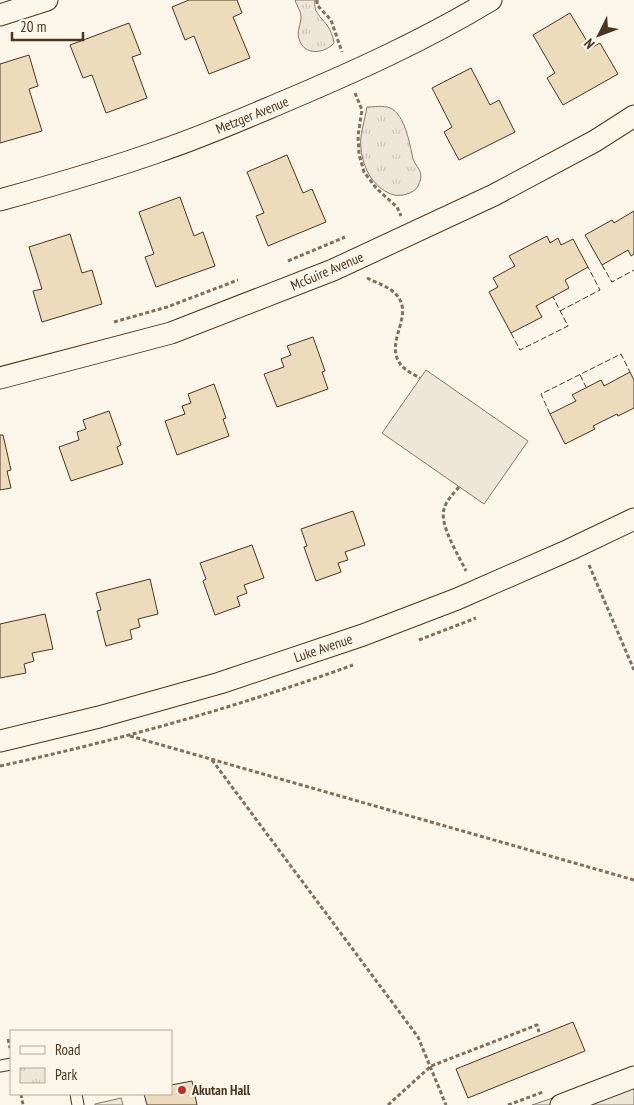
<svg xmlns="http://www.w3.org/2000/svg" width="634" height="1105" viewBox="0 0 634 1105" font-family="'PT Sans Narrow',sans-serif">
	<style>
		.grass { fill: #ede6d9; stroke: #887966 }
		.park { fill: url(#park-tufts); stroke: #887966 }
		.parking { fill: #ede7d9; stroke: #887966 }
		.building { fill: #ecdcbc; stroke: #4a3520 }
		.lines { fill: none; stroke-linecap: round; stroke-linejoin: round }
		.lane-casing { stroke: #4a3520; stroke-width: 13 }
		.street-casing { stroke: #4a3520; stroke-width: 23 }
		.path { stroke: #7f6f5c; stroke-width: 3; stroke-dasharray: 4 2.5; stroke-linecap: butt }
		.lane { stroke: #fbf6e9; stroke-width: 11 }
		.street { stroke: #fbf6e9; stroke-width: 21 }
		.fence { stroke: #4a3520; stroke-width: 1; stroke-dasharray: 6 2.5; stroke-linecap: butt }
		.poi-dot { fill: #c62828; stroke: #fbf6e9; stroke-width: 2 }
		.labels { text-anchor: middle; stroke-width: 4; stroke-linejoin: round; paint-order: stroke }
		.street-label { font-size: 14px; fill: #4a3520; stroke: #fbf6e9 }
		.poi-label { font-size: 14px; font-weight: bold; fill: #4a3520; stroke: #fbf6e9; text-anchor: start }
	</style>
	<defs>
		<pattern id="park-tufts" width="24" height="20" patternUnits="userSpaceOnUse" patternTransform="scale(1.25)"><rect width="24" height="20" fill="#ede6d9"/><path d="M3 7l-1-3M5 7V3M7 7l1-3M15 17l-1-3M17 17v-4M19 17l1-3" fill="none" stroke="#cdc6ba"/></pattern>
	</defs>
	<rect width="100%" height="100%" fill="#fbf6e9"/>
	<!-- grass -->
	<path class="grass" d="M 426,370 L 528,441 L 484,504 L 382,433 Z"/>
	<!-- park -->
	<path class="park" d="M 295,0 L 315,0 C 313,12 320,16 327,25 C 331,31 333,36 334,43 C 324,54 304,56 299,39 C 296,31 302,23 301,15 C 300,10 296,4 295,0 Z
		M 367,107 C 374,107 383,105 390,108 C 405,114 410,145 413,159 C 415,165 420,168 421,175 C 421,179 419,186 416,189 C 409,195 399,197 391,194 C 373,187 363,168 361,149 C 359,136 365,120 367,107 Z"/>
	<!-- parking -->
	<path class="parking" d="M 634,1071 L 634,1105 L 532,1105 Z
		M 121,1098 L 123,1105 L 95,1105 L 95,1104 Z"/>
	<!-- building -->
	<path class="building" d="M 189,0 L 237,0 L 242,13 L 233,17 L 250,58 L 209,74 L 194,36 L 185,40 L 172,7 Z
		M 570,13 L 591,48 L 600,43 L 618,74 L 563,105 L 547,78 L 555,73 L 533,35 Z
		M 129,23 L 141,54 L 132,57 L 147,98 L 106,113 L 92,75 L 83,78 L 70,45 Z
		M 29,55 L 38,86 L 29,89 L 42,131 L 0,143 L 0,64 Z
		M 471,68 L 490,105 L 499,100 L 515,132 L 459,160 L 444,132 L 452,127 L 432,88 Z
		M 287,155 L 303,193 L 312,189 L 326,222 L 268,246 L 256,216 L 264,213 L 247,172 Z
		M 180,197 L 194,236 L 203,232 L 215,266 L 156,287 L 145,257 L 154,254 L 139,212 Z
		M 634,211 L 634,254 L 631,256 L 628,250 L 602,265 L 585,235 L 612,220 L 614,223 Z
		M 70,234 L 82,273 L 92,270 L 102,304 L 42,322 L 33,291 L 42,289 L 29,247 Z
		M 547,236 L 550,243 L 558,238 L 561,245 L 573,239 L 588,267 L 565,280 L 569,288 L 536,306 L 542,317 L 511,333 L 489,292 L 498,287 L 493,278 L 515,266 L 509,256 Z
		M 313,337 L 325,371 L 322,372 L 328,389 L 277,407 L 264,374 L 284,367 L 281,359 L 291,355 L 287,346 Z
		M 630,372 L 634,380 L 634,408 L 618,416 L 617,414 L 593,426 L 595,429 L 565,444 L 550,414 L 576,401 L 572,395 L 601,380 L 604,386 Z
		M 214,384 L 226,418 L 223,419 L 229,436 L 177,455 L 165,421 L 185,414 L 182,406 L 191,403 L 188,394 Z
		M 109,411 L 121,445 L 117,447 L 123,464 L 71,481 L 59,447 L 79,440 L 77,432 L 86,429 L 83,420 Z
		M 0,435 L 3,435 L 11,470 L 7,471 L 11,488 L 0,490 Z
		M 353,511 L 365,545 L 345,552 L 348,560 L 338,563 L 341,572 L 316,581 L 304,547 L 307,546 L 301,529 Z
		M 252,545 L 264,578 L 244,585 L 247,593 L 237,597 L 240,606 L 215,615 L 203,581 L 206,579 L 200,563 Z
		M 150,579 L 158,614 L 138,619 L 140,627 L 130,630 L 132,639 L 106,646 L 97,611 L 101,610 L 96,593 Z
		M 45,614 L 53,649 L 32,653 L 34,661 L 24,664 L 26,673 L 0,678 L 0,624 Z
		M 573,1022 L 585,1051 L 468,1098 L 456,1069 Z
		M 192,1081 L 197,1105 L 147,1105 L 144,1094 L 171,1094 L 171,1085 Z"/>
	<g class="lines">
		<!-- lane casing -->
		<g class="lane-casing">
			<path id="lane" d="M 0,1066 L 11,1064
				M 76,1094 L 78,1105"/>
		</g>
		<!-- street casing -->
		<g class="street-casing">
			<path id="street" d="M 0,15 L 47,0
				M 0,200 C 54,185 107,170 160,151 C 202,137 243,119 283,102 C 354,72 425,40 491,0
				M 0,378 L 171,333 L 333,270 L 494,195 L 595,141 L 634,116
				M 0,741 L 99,717 L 220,683 L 363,635 L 457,599 L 569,550 L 634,519
				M 561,1105 L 634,1077"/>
		</g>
		<!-- path -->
		<path class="path" d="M 317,0 L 317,5 L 331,20 L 342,52
			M 355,93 L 362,110 L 358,136 L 359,154 L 364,172 L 377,189 L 397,207 L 401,216
			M 288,261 L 345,237
			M 367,278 C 375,282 384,285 391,290 C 422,312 378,344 404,368 C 408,372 415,375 420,378
			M 114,322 L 167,307 L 238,280
			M 459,487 C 453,494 446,501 444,509 C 439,525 459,556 466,571
			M 589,565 L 634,670
			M 419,640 L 476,618
			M 130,736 L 634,880
			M 212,760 L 418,1037 L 446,1105
			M 0,766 C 120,740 237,707 353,665
			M 8,1039 L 10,1048
			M 21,1094 L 23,1105
			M 388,1105 L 431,1066 L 537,1025 L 539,1032
			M 508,1105 L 543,1092"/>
		<!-- lane -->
		<use href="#lane" class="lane"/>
		<!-- street -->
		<use href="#street" class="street"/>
		<!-- fence -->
		<path class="fence" d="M 602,265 L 612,282 L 634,270
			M 560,311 L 600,290 L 588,267
			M 511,333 L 520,350 L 568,326 L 553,297
			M 580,375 L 586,387
			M 550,414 L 541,394 L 621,354 L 630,372"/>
	</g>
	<!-- markers -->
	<circle class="poi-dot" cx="182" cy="1090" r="5"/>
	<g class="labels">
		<!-- street labels -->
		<g class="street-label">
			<text transform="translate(252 115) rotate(-22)" y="5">Metzger Avenue</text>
			<text transform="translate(327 271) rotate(-23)" y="5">McGuire Avenue</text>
			<text transform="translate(323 648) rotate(-19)" y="5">Luke Avenue</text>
		</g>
		<!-- poi labels -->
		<g class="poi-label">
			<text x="192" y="1095">Akutan Hall</text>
		</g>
	</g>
	<!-- legend -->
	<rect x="10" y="1030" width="162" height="65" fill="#fbf6e9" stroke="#b4a999"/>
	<rect x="20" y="1046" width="25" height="8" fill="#fbf6e9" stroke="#b4a999"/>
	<text x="55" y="1055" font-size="15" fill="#4a3520">Road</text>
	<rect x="20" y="1068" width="25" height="15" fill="url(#park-tufts)" stroke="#b4a999"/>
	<text x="55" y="1080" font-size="15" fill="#4a3520">Park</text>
	<!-- north arrow -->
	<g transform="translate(599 35) rotate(228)" stroke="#fbf6e9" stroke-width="4" paint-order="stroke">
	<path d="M0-4L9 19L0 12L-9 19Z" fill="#4a3520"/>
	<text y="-8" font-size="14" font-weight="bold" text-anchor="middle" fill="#4a3520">N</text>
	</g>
	<!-- scale -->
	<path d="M12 32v8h71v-8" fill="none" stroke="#4a3520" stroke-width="2.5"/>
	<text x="20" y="32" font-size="15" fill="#4a3520" stroke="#fbf6e9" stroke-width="4" paint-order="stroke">20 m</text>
</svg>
